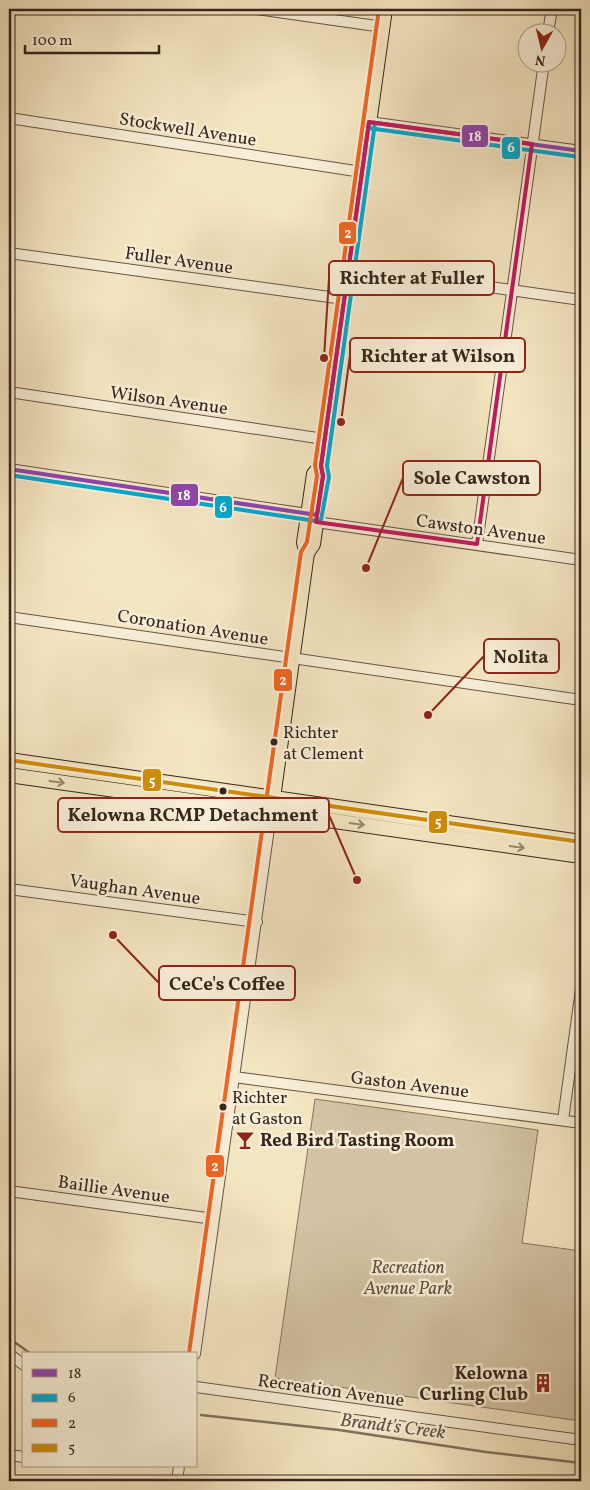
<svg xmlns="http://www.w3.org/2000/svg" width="590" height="1490" viewBox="0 0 590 1490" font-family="Vollkorn,serif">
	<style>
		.green { fill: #d4c4a5; stroke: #857460 }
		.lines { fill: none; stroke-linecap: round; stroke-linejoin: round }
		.stream { stroke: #81715d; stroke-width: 2.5 }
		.minor-casing { stroke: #665545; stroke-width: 12 }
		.major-casing { stroke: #36251c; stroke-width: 16 }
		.minor { stroke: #f8eed7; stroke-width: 10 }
		.major { stroke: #f4e5c1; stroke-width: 14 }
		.bus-1-casing { stroke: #f8eed7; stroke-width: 8 }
		.bus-2-casing { stroke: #f8eed7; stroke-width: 8 }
		.bus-3-casing { stroke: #f8eed7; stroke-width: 8 }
		.bus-4-casing { stroke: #f8eed7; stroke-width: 8 }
		.bus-1 { stroke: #8e44ad; stroke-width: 4 }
		.bus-2 { stroke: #00a9ce; stroke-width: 4 }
		.bus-3 { stroke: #f26522; stroke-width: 4 }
		.bus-4 { stroke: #d08c06; stroke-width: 4 }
		.oneway { stroke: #95856e }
		.marked { fill: none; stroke: #c2185b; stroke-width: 4; stroke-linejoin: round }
		.bus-dot { fill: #36251c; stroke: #f8eed7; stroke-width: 2 }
		.labels { text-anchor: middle; stroke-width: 5; stroke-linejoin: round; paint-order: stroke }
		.bus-label { font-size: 17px; fill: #36251c; stroke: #f8eed7; text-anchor: start }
		.street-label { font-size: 18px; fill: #36251c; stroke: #f8eed7 }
		.poi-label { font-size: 18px; font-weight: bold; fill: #36251c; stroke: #f8eed7; text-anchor: start }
		.park-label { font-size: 18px; font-style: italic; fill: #5e4d3e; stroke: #f8eed7 }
		.water-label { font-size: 19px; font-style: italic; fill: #625142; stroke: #f8eed7 }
		.leader { fill: none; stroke: #8f2418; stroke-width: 2 }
		.callout-dot { fill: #8f2418; stroke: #f8eed7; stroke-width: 2 }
		.callout { fill: #f8eed7; stroke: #8f2418; stroke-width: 2 }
		.callout-label { font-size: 19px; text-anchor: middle; font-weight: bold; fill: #36251c }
		.line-badge { stroke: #f8eed7; stroke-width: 2 }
		.badge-label { font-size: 14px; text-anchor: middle; font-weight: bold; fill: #fff }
	</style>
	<rect width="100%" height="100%" fill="#f4e5c1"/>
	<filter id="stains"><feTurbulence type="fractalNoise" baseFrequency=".004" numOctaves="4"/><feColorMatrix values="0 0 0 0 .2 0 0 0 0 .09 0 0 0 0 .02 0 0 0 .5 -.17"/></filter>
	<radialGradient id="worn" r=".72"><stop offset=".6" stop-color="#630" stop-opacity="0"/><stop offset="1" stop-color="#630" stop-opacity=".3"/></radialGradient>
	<!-- green -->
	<path class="green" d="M 315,1099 L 538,1130 L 522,1243 L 581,1251 L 581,1421 L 275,1378 Z"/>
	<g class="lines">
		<!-- stream -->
		<path class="stream" d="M 9,1338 L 31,1354
			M 201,1415 L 339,1430 L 486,1452 L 581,1463"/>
		<!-- minor casing -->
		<g class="minor-casing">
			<path id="minor" d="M 257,9 L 383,27
				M 548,32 L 552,9
				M 9,118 L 362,172
				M 369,122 L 581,151
				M 9,253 L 344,299
				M 349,267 L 581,300
				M 9,392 L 324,439
				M 9,469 L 314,515
				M 316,522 L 581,560
				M 477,544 L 544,62
				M 9,617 L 581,700
				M 9,889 L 257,922
				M 234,1077 L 581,1123
				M 563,1120 L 581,989
				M 9,1191 L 214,1219
				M 9,1354 L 24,1365
				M 195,1354 L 272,807
				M 196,1387 L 581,1440
				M 9,1455 L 24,1457
				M 177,1481 L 179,1466"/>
		</g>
		<!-- major casing -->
		<g class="major-casing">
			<path id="major" d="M 307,553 L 304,543 L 314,474 L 321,466
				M 9,760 L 581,842
				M 9,775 L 581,856
				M 273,798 L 307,553 L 313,544 L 323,476 L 321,466 L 385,9"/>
		</g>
		<!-- minor -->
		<use href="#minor" class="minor"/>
		<!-- major -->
		<use href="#major" class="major"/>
		<!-- bus-1 casing -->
		<g class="bus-1-casing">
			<path id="bus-1" d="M 369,122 L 581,151
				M 9,469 L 317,515 L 323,476 L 321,466 L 369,122"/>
		</g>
		<!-- bus-2 casing -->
		<g class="bus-2-casing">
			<path id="bus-2" d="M 368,128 L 580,157
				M 9,475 L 316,521 L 321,520 L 329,477 L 327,466 L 375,123"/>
		</g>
		<!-- bus-3 casing -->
		<g class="bus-3-casing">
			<path id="bus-3" d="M 189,1353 L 301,552 L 307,542 L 317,476 L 315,465 L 379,9"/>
		</g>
		<!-- bus-4 casing -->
		<g class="bus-4-casing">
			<path id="bus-4" d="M 9,760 L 581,842"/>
		</g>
		<!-- bus-1 -->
		<use href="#bus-1" class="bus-1"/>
		<!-- bus-2 -->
		<use href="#bus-2" class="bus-2"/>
		<!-- bus-3 -->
		<use href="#bus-3" class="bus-3"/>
		<!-- bus-4 -->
		<use href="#bus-4" class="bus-4"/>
	</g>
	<!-- one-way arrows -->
	<defs><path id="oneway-shaft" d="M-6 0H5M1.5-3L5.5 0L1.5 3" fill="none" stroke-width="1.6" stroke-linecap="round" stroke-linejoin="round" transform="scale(1.25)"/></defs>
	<g class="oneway">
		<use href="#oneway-shaft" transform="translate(57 782) rotate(8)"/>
		<use href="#oneway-shaft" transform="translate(357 824) rotate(8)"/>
		<use href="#oneway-shaft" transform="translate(517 847) rotate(8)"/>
	</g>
	<!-- marked area -->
	<path class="marked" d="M 369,122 L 532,144 L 477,544 L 316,522 L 323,476 L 321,466 Z"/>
	<!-- icons -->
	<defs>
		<g id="bar-bare" transform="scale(1.5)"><path d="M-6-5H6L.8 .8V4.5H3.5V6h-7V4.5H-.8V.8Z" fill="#8f2418" stroke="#f8eed7" stroke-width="2.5" paint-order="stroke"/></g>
		<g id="building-bare" transform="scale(1.5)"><path d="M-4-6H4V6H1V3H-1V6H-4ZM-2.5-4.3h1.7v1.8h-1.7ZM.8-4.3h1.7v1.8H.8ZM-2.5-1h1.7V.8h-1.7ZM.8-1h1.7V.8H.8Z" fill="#8f2418" stroke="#f8eed7" stroke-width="2.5" paint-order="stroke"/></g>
	</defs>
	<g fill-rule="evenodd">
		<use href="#bar-bare" x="245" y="1140"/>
		<use href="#building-bare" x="543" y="1383"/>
	</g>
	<!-- markers -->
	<g class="bus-dot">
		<circle cx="274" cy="742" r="4.5"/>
		<circle cx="223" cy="791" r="4.5"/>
		<circle cx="223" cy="1107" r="4.5"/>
	</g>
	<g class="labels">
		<!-- bus labels -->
		<g class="bus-label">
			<text x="283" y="738">Richter<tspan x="283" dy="21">at Clement</tspan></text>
			<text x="232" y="1103">Richter<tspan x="232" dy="21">at Gaston</tspan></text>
		</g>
		<!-- street labels -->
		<g class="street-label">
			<text transform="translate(188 129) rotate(9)" y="6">Stockwell Avenue</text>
			<text transform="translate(179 260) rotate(8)" y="6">Fuller Avenue</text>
			<text transform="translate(169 400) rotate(8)" y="6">Wilson Avenue</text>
			<text transform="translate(481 529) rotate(8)" y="6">Cawston Avenue</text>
			<text transform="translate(193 627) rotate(9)" y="6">Coronation Avenue</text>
			<text transform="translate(135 889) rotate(8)" y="6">Vaughan Avenue</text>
			<text transform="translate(410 1084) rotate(7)" y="6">Gaston Avenue</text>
			<text transform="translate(114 1189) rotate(8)" y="6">Baillie Avenue</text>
			<text transform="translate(331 1390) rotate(8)" y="6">Recreation Avenue</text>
		</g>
		<!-- poi labels -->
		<g class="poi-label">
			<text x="260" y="1146">Red Bird Tasting Room</text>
			<text x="528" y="1379" text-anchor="end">Kelowna<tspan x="528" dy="21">Curling Club</tspan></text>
		</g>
		<!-- park labels -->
		<g class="park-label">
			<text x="408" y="1273">Recreation<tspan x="408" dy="21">Avenue Park</tspan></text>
		</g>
		<!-- water labels -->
		<g class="water-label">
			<text transform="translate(393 1425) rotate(7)" y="7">Brandt's Creek</text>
		</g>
	</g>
	<!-- callouts -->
	<path class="leader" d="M324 358L329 278M341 422L350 355M366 568L403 478M428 715L484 656M357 880L329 815M113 935L159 983"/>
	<g class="callout-dot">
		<circle cx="324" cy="358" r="5"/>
		<circle cx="341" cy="422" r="5"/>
		<circle cx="366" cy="568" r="5"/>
		<circle cx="428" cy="715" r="5"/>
		<circle cx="357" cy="880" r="5"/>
		<circle cx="113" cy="935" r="5"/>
	</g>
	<g class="callout">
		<rect x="329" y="261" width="165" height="34" rx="5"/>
		<rect x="350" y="338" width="175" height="34" rx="5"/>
		<rect x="403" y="461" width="137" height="34" rx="5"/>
		<rect x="484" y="639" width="75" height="34" rx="5"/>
		<rect x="58" y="798" width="271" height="34" rx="5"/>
		<rect x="159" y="966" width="136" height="34" rx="5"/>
	</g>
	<g class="callout-label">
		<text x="412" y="284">Richter at Fuller</text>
		<text x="438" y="362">Richter at Wilson</text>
		<text x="472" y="484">Sole Cawston</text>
		<text x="521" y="663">Nolita</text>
		<text x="193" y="821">Kelowna RCMP Detachment</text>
		<text x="227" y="990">CeCe's Coffee</text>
	</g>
	<g class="line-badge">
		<rect x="461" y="124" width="28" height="24" rx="5" fill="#8e44ad"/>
		<rect x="501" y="136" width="20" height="24" rx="5" fill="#00a9ce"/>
		<rect x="338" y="221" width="19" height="24" rx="5" fill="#f26522"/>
		<rect x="170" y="483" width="29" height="24" rx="5" fill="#8e44ad"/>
		<rect x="214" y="495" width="19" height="24" rx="5" fill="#00a9ce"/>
		<rect x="273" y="668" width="20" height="24" rx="5" fill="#f26522"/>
		<rect x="142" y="768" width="20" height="24" rx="5" fill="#d08c06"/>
		<rect x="428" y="810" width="20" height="24" rx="5" fill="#d08c06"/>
		<rect x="205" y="1154" width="20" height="24" rx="5" fill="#f26522"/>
	</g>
	<g class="badge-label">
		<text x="475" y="141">18</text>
		<text x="511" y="152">6</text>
		<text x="348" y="238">2</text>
		<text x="184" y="500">18</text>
		<text x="223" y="512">6</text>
		<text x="283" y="685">2</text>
		<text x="152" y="785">5</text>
		<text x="438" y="826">5</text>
		<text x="215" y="1171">2</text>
	</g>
	<!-- margin -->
	<rect width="590" height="1490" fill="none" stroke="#f4e5c1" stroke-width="30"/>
	<rect x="10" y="10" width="570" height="1470" fill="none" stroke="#36251c" stroke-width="2.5"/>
	<rect x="15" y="15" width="560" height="1460" fill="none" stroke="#36251c"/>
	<!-- legend -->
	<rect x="22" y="1352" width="175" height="115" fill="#f8eed7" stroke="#aa9e8c"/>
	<rect x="32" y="1369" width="25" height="8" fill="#8e44ad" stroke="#aa9e8c"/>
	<text x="68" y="1378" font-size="15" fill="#36251c">18</text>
	<rect x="32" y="1394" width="25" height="8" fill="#00a9ce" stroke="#aa9e8c"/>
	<text x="68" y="1402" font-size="15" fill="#36251c">6</text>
	<rect x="32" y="1419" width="25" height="8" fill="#f26522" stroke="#aa9e8c"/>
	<text x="68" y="1428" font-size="15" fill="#36251c">2</text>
	<rect x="32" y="1444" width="25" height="8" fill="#d08c06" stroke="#aa9e8c"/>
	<text x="68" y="1452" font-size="15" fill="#36251c">5</text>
	<!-- north arrow -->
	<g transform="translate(542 48) rotate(188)"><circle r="24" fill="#f8eed7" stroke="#aa9e8c"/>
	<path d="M0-4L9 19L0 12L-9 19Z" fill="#8f2418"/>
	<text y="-8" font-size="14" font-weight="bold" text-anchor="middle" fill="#36251c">N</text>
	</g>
	<!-- scale -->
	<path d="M25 45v8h134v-8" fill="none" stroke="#36251c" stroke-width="2.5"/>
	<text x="32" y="45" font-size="15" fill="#36251c" stroke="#f8eed7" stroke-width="4" paint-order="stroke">100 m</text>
	<rect width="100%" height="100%" filter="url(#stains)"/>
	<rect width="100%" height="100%" fill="url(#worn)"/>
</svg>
